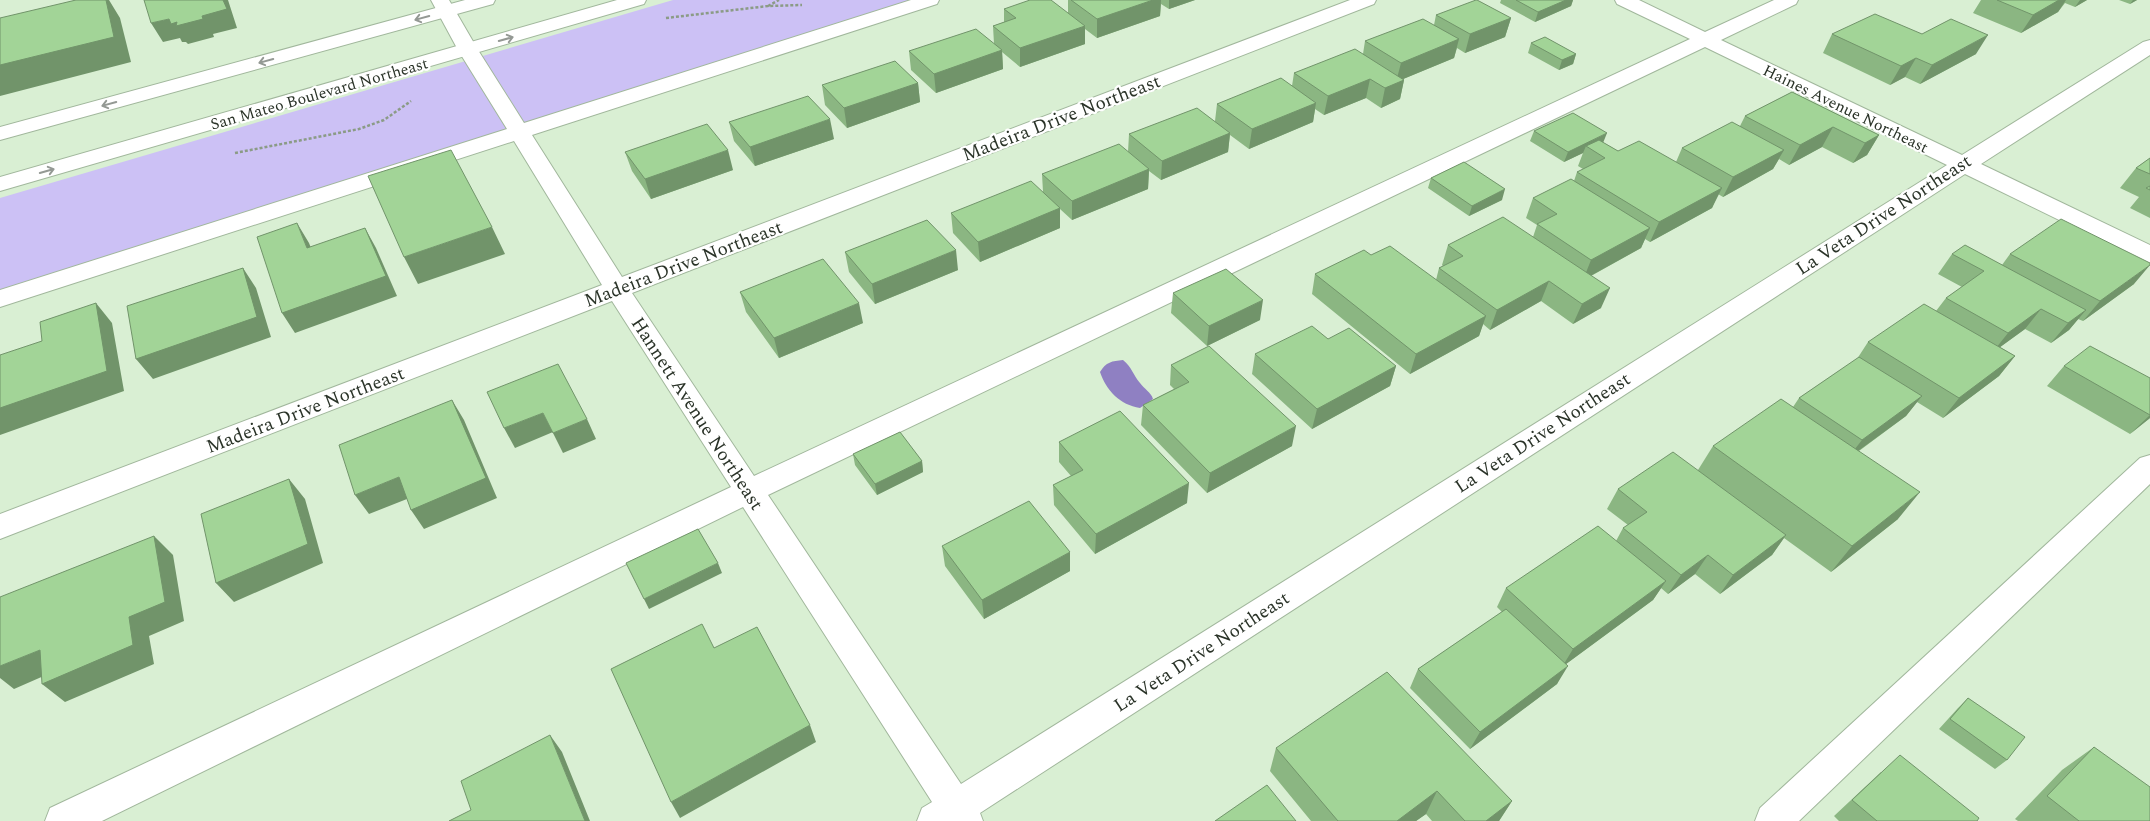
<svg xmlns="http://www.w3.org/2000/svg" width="2150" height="821" viewBox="0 0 2150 821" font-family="Spectral,serif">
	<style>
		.green { fill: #ccc1f5 }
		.water { fill: #8f80c2 }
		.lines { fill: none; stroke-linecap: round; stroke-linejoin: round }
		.minor-casing { stroke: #a1b79c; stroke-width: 2 }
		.major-casing { stroke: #a1b79c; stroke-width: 2 }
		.path { stroke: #8b9b86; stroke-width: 2.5; stroke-dasharray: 3 2; stroke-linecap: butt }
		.minor { fill: #fff; fill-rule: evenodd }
		.major { fill: #fff; fill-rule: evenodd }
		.wall { fill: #8bb682 }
		.shaded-wall { fill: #71946a }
		.building { fill: #a2d497; stroke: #71946a }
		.oneway { stroke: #949994 }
		.labels { text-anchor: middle; stroke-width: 4.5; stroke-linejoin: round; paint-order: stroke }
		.far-street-label { font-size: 16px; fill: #2a3328; stroke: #fff }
		.street-label { font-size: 19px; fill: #2a3328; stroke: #fff }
	</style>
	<rect width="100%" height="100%" fill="#d9efd3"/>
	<!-- green -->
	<path class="green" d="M 673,0 L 914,0 L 0,291 L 0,198 Z"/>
	<!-- water -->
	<path class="water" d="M 1123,360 C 1132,367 1133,375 1140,383 C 1144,389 1151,392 1153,399 L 1140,408 C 1120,405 1106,390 1100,372 C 1106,362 1112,361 1123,360 Z"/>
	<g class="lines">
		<!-- minor casing -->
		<g class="minor-casing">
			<path id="minor" d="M 431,0 L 449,0 L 478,50 L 524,123 L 911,0 L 939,0 L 937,4 L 532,135 L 622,277 L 1350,0 L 1376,0 L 1374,4 L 632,293 L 754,476 L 1690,39 L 1617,4 L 1615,0 L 1639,0 L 1705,32 L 1774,0 L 1798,0 L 1796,4 L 1721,40 L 1962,155 L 2143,42 L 2150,40 L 2150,55 L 1981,164 L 2150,245 L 2150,263 L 2141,260 L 1965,174 L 980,813 L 983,821 L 917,821 L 922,808 L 932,802 L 743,507 L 102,821 L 45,821 L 50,808 L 731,487 L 612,301 L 0,539 L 0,514 L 602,285 L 514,141 L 0,307 L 0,290 L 507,129 L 458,50 ZM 1705,47 L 1947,165 L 961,784 L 768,495 Z
				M 2150,455 L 2150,484 L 1799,821 L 1755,821 L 1760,808 L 2140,458 Z"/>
		</g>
		<!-- major casing -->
		<g class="major-casing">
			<path id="major" d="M 465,0 L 495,0 L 493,4 L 0,140 L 0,127 Z
				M 617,0 L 646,0 L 644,4 L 0,191 L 0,177 Z"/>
		</g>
		<!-- path -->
		<path class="path" d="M 768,6 L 779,0
			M 666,18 L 768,6 L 802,5
			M 235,153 L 359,129 L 384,120 L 411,101"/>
		<!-- minor -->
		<use href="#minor" class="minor"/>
		<!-- major -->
		<use href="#major" class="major"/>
	</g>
	<!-- wall -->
	<path class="wall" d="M 1068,0 L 1195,0 L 1169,9 L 1161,4 L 1160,16 L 1097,38 L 1085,29 L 1085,44 L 1020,67 L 1002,52 L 1003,69 L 936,93 L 911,70 L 909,51 L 994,44 L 993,26 L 1004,22 L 1004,9 L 1068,13 Z
		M 1501,0 L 1573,0 L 1571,6 L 1535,22 L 1500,3 Z
		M 1981,0 L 2087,0 L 2075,7 L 2065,3 L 2058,12 L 2021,33 L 1973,13 Z
		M 2119,0 L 2137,0 L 2130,4 Z
		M 1436,15 L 1511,18 L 1505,37 L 1465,53 L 1457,48 L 1454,58 L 1403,79 L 1404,80 L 1400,99 L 1381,108 L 1366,98 L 1324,115 L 1315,109 L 1313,122 L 1249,149 L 1230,135 L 1228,152 L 1161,180 L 1149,171 L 1148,189 L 1072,220 L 1060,209 L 1060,228 L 980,262 L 953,233 L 951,213 L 1043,192 L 1042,174 L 1128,152 L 1129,134 L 1215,121 L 1217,104 L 1292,86 L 1294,73 L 1363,54 L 1365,41 L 1434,25 Z
		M 1832,34 L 1922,34 L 1976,54 L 1920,84 L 1905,77 L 1890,85 L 1823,53 Z
		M 1531,43 L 1576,54 L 1573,64 L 1559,70 L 1528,53 Z
		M 918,83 L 920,102 L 847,128 L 825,105 L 822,85 Z
		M 1792,92 L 1879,135 L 1867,155 L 1853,163 L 1822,147 L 1789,165 L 1779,159 L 1773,169 L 1723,197 L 1718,194 L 1712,208 L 1650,242 L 1645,239 L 1641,248 L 1591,276 L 1601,308 L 1573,324 L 1541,301 L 1490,330 L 1483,324 L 1479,336 L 1410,374 L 1312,294 L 1315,274 L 1371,255 L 1436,280 L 1439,268 L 1443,266 L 1442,265 L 1448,245 L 1533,237 L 1537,225 L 1526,218 L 1533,198 L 1574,181 L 1577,172 L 1583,169 L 1578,166 L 1583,153 L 1564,162 L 1530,141 L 1534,131 L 1604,143 L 1618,151 L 1676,162 L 1682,148 L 1740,126 L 1745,116 Z
		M 729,122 L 834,139 L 755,166 L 734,141 Z
		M 625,152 L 733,170 L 651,199 L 632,171 Z
		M 2150,158 L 2150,218 L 2130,208 L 2139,197 L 2120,188 L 2136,168 Z
		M 1431,178 L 1502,200 L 1469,216 L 1428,188 Z
		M 845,252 L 958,270 L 875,304 L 849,272 Z
		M 1952,254 L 2002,265 L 2010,254 L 2134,284 L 2083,321 L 2078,319 L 2069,330 L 2051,343 L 2025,329 L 2000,347 L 2015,356 L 1999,376 L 1943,418 L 1917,402 L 1906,416 L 1859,451 L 1898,519 L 1831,572 L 1784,538 L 1772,555 L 1720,594 L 1695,574 L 1668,594 L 1661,588 L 1653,600 L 1566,664 L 1557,684 L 1470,749 L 1410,688 L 1418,669 L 1502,612 L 1497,607 L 1506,588 L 1616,541 L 1623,528 L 1628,525 L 1607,509 L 1618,489 L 1698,470 L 1713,446 L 1793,407 L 1799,398 L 1857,359 L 1868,342 L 1936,311 L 1946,298 L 1962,287 L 1938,274 Z
		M 740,292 L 863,323 L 779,358 L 746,312 Z
		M 1173,293 L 1260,320 L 1207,346 L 1171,313 Z
		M 1328,339 L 1396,366 L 1390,386 L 1312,429 L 1252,374 L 1255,354 Z
		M 1171,365 L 1292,446 L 1207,493 L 1141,425 L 1143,405 L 1174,389 L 1170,385 Z
		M 2064,366 L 2150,378 L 2150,418 L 2130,434 L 2047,386 Z
		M 1059,442 L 1187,503 L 1095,554 L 1054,505 L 1053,485 L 1071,476 L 1059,462 Z
		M 853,454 L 922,461 L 923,472 L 877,495 L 855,465 Z
		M 942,546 L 1070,571 L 984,619 L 945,566 Z
		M 1968,698 L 2007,760 L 1995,769 L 1939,729 L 1958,708 Z
		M 2094,747 L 2150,821 L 2018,821 L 2015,819 L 2062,770 Z
		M 1276,748 L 1512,801 L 1499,821 L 1432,821 L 1426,814 L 1416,821 L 1311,821 L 1270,771 Z
		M 1881,772 L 1977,821 L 1839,821 L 1834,816 Z"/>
	<!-- shaded-wall -->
	<path class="shaded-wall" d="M 106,0 L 109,0 L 120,18 L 131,62 L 0,96 L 0,65 Z
		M 223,0 L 228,0 L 237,28 L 213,34 L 214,37 L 188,44 L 186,42 L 182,42 L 180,38 L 163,42 L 151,23 L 169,19 L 202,16 Z
		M 1153,0 L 1161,0 L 1160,16 L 1097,38 L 1097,19 Z
		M 1169,0 L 1195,0 L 1169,9 Z
		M 1566,0 L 1573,0 L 1571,6 L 1535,22 L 1538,12 Z
		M 2059,0 L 2066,0 L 2058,12 L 2021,33 L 2033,15 Z
		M 2080,0 L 2087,0 L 2075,7 Z
		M 2133,0 L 2137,0 L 2130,4 Z
		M 1511,18 L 1505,37 L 1465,53 L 1470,34 Z
		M 1085,26 L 1085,44 L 1020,67 L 1020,48 Z
		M 1988,35 L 1976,54 L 1920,84 L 1932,65 Z
		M 1459,39 L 1454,58 L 1396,82 L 1401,63 Z
		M 1002,50 L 1003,69 L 936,93 L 934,74 Z
		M 1576,54 L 1573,64 L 1559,70 L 1562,60 Z
		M 1916,58 L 1905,77 L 1890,85 L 1901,66 Z
		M 1370,79 L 1366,98 L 1324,115 L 1328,96 Z
		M 1404,80 L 1400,99 L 1381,108 L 1385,88 Z
		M 918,83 L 920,102 L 847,128 L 844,108 Z
		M 1316,103 L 1313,122 L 1249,149 L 1252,129 Z
		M 830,119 L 834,139 L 755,166 L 750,147 Z
		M 1833,127 L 1822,147 L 1789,165 L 1800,145 Z
		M 1230,133 L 1228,152 L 1161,180 L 1162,161 Z
		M 1607,133 L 1603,143 L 1586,146 L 1583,153 L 1564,162 L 1568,152 Z
		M 1879,135 L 1867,155 L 1853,163 L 1865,143 Z
		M 728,150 L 733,170 L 651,199 L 645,179 Z
		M 1784,150 L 1773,169 L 1723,197 L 1733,177 Z
		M 1149,169 L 1148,189 L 1072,220 L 1072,201 Z
		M 1722,188 L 1712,208 L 1650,242 L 1659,222 Z
		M 1505,189 L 1502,200 L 1469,216 L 1472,206 Z
		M 1060,208 L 1060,228 L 980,262 L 978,242 Z
		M 297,223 L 309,243 L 319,268 L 307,248 Z
		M 492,227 L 505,254 L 418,284 L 404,257 Z
		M 365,228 L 376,248 L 397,296 L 295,333 L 282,313 Z
		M 1650,228 L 1641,248 L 1583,280 L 1591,260 Z
		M 956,250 L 958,270 L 875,304 L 872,284 Z
		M 2150,265 L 2134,284 L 2083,321 L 2100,301 Z
		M 243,268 L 256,288 L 271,337 L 153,379 L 136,359 Z
		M 1549,281 L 1541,301 L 1490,330 L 1497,310 Z
		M 1610,288 L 1601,308 L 1573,324 L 1582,304 Z
		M 1263,300 L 1260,320 L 1207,346 L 1209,326 Z
		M 96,303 L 112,323 L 124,391 L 0,435 L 0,408 Z
		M 859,303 L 863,323 L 779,358 L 774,338 Z
		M 2041,309 L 2025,329 L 1992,353 L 2008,333 Z
		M 2086,310 L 2069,330 L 2051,343 L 2068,323 Z
		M 1486,316 L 1479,336 L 1410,374 L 1416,354 Z
		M 2015,356 L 1999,376 L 1943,418 L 1959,398 Z
		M 1396,366 L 1390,386 L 1312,429 L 1317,409 Z
		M 1922,396 L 1906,416 L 1847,459 L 1862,440 Z
		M 452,400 L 464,420 L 497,498 L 424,529 L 411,510 Z
		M 543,413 L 553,432 L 515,448 L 504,428 Z
		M 2150,415 L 2150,418 L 2130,434 Z
		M 587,419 L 596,439 L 563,453 L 553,433 Z
		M 1296,426 L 1292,446 L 1207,493 L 1210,473 Z
		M 922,461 L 923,472 L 877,495 L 875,484 Z
		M 399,477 L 412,497 L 369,514 L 355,495 Z
		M 289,479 L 305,499 L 323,563 L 234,602 L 216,583 Z
		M 1189,483 L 1187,503 L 1095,554 L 1096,534 Z
		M 1920,492 L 1898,519 L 1831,572 L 1852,546 Z
		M 1786,535 L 1772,555 L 1720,594 L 1733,575 Z
		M 154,536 L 173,555 L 184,621 L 149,636 L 154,664 L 65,702 L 42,684 Z
		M 1070,552 L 1070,571 L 984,619 L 982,600 Z
		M 1708,555 L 1695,574 L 1668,594 L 1681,575 Z
		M 718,563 L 722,573 L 649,609 L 644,599 Z
		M 1666,581 L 1653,600 L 1562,667 L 1573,649 Z
		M 40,650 L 62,668 L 14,689 L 0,678 L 0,666 Z
		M 1568,666 L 1557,684 L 1470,749 L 1480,732 Z
		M 810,725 L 816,742 L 680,818 L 671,802 Z
		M 550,735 L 562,752 L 590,821 L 585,821 Z
		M 1437,791 L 1426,814 L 1416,821 L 1397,821 Z
		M 1512,801 L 1499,821 L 1486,821 Z"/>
	<!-- building -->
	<path class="building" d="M 76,0 L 106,0 L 114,37 L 0,65 L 0,18 Z
		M 144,0 L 223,0 L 227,9 L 202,16 L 203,19 L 176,26 L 177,22 L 171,24 L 169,19 L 151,23 Z
		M 1030,0 L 1051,0 L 1085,26 L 1020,48 L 993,26 L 1016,18 L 1004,9 Z
		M 1071,0 L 1153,0 L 1097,19 Z
		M 1476,0 L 1477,0 L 1511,18 L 1470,34 L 1436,15 Z
		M 1516,0 L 1566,0 L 1538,12 Z
		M 1997,0 L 2059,0 L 2033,15 Z
		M 1875,14 L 1922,34 L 1951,19 L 1988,35 L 1932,65 L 1916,58 L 1901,66 L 1832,34 Z
		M 1423,19 L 1459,39 L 1401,63 L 1365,41 Z
		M 976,29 L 1002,50 L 934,74 L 909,51 Z
		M 1545,37 L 1576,54 L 1562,60 L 1531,43 Z
		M 1355,49 L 1404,80 L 1385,88 L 1370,79 L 1328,96 L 1294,73 Z
		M 895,61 L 918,83 L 844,108 L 822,85 Z
		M 1281,78 L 1316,103 L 1252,129 L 1217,104 Z
		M 1792,92 L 1879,135 L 1865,143 L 1833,127 L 1800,145 L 1745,116 Z
		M 808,96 L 830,119 L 750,147 L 729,122 Z
		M 1197,108 L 1230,133 L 1162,161 L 1129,134 Z
		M 1573,113 L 1607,133 L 1568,152 L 1534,131 Z
		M 1732,122 L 1784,150 L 1733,177 L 1682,148 Z
		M 707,124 L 728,150 L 645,179 L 625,152 Z
		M 1599,140 L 1618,151 L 1639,141 L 1722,188 L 1659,222 L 1577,172 L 1605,158 L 1586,146 Z
		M 1119,144 L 1149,169 L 1072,201 L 1042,174 Z
		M 451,150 L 492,227 L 404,257 L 368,176 Z
		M 2150,158 L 2150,174 L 2136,168 Z
		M 1464,162 L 1505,189 L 1472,206 L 1431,178 Z
		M 1571,179 L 1650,228 L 1591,260 L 1537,224 L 1557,214 L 1533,198 Z
		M 1031,181 L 1060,208 L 978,242 L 951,213 Z
		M 2150,186 L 2150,190 L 2146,188 Z
		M 1503,217 L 1610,288 L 1582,304 L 1549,281 L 1497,310 L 1439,268 L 1463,256 L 1448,245 Z
		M 2061,219 L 2150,263 L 2150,265 L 2100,301 L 2010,254 Z
		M 927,220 L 956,250 L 872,284 L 845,252 Z
		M 297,223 L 307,248 L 365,228 L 386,276 L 282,313 L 257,237 Z
		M 1965,245 L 2086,310 L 2068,323 L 2041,309 L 2008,333 L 1946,298 L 1984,271 L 1952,254 Z
		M 1390,246 L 1486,316 L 1416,354 L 1315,274 L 1364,250 L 1371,255 Z
		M 823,259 L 859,303 L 774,338 L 740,292 Z
		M 243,268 L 257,317 L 136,359 L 127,306 Z
		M 1226,269 L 1263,300 L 1209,326 L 1173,293 Z
		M 96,303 L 107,371 L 0,408 L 0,355 L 42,341 L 40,322 Z
		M 1924,304 L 2015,356 L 1959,398 L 1868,342 Z
		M 1312,326 L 1328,339 L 1349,328 L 1396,366 L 1317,409 L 1255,354 Z
		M 1209,346 L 1296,426 L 1210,473 L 1143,405 L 1189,382 L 1171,365 Z
		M 2090,346 L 2150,378 L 2150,415 L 2064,366 Z
		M 1859,357 L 1922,396 L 1862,440 L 1799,398 Z
		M 558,364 L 587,419 L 553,433 L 543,413 L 504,428 L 487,392 Z
		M 1781,399 L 1920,492 L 1852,546 L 1713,446 Z
		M 452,400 L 486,478 L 411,510 L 399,477 L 355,495 L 339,445 Z
		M 1120,411 L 1189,483 L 1096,534 L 1053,485 L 1083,470 L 1059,442 Z
		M 900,432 L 922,461 L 875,484 L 853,454 Z
		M 1673,452 L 1786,535 L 1733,575 L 1708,555 L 1681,575 L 1623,528 L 1647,512 L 1618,489 Z
		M 289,479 L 308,544 L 216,583 L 201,514 Z
		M 1029,501 L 1070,552 L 982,600 L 942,546 Z
		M 1598,526 L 1666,581 L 1573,649 L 1506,588 Z
		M 698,529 L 718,563 L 644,599 L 626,563 Z
		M 154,536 L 165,602 L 129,617 L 133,645 L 42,684 L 40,650 L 0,666 L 0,597 Z
		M 1506,609 L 1568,666 L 1480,732 L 1418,669 Z
		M 702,624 L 714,648 L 757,627 L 810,725 L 671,802 L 611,669 Z
		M 1387,672 L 1512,801 L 1486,821 L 1465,821 L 1437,791 L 1397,821 L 1338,821 L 1276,748 Z
		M 1968,698 L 2025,737 L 2007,760 L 1950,719 Z
		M 550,735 L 585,821 L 449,821 L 471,810 L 461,781 Z
		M 2094,747 L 2150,787 L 2150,821 L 2079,821 L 2047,796 Z
		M 1900,755 L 1979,818 L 1977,821 L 1877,821 L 1852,800 Z
		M 1267,785 L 1296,821 L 1215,821 Z"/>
	<!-- one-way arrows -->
	<defs><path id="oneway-shaft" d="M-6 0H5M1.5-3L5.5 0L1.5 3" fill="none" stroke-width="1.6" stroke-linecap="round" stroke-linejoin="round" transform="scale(1.25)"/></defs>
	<g class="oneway">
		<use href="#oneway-shaft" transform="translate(422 18) rotate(165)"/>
		<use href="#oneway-shaft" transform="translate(506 39) rotate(-16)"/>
		<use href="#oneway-shaft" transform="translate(266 61) rotate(165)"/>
		<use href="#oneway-shaft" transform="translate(109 104) rotate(165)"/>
		<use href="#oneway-shaft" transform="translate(47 171) rotate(-16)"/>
	</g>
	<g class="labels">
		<!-- far-street labels -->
		<g class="far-street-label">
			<text transform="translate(319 93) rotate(-16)" y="6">San Mateo Boulevard Northeast</text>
			<text transform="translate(1846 108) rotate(26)" y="6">Haines Avenue Northeast</text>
		</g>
		<!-- street labels -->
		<g class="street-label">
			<text transform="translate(1061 117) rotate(-21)" y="7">Madeira Drive Northeast</text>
			<text transform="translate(1883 214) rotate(-33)" y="7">La Veta Drive Northeast</text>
			<text transform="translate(683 263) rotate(-21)" y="7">Madeira Drive Northeast</text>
			<text transform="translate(305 409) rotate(-21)" y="7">Madeira Drive Northeast</text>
			<text transform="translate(698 413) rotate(57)" y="7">Hannett Avenue Northeast</text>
			<text transform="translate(1542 432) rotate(-33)" y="7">La Veta Drive Northeast</text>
			<text transform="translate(1201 651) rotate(-33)" y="7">La Veta Drive Northeast</text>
		</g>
	</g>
</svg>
